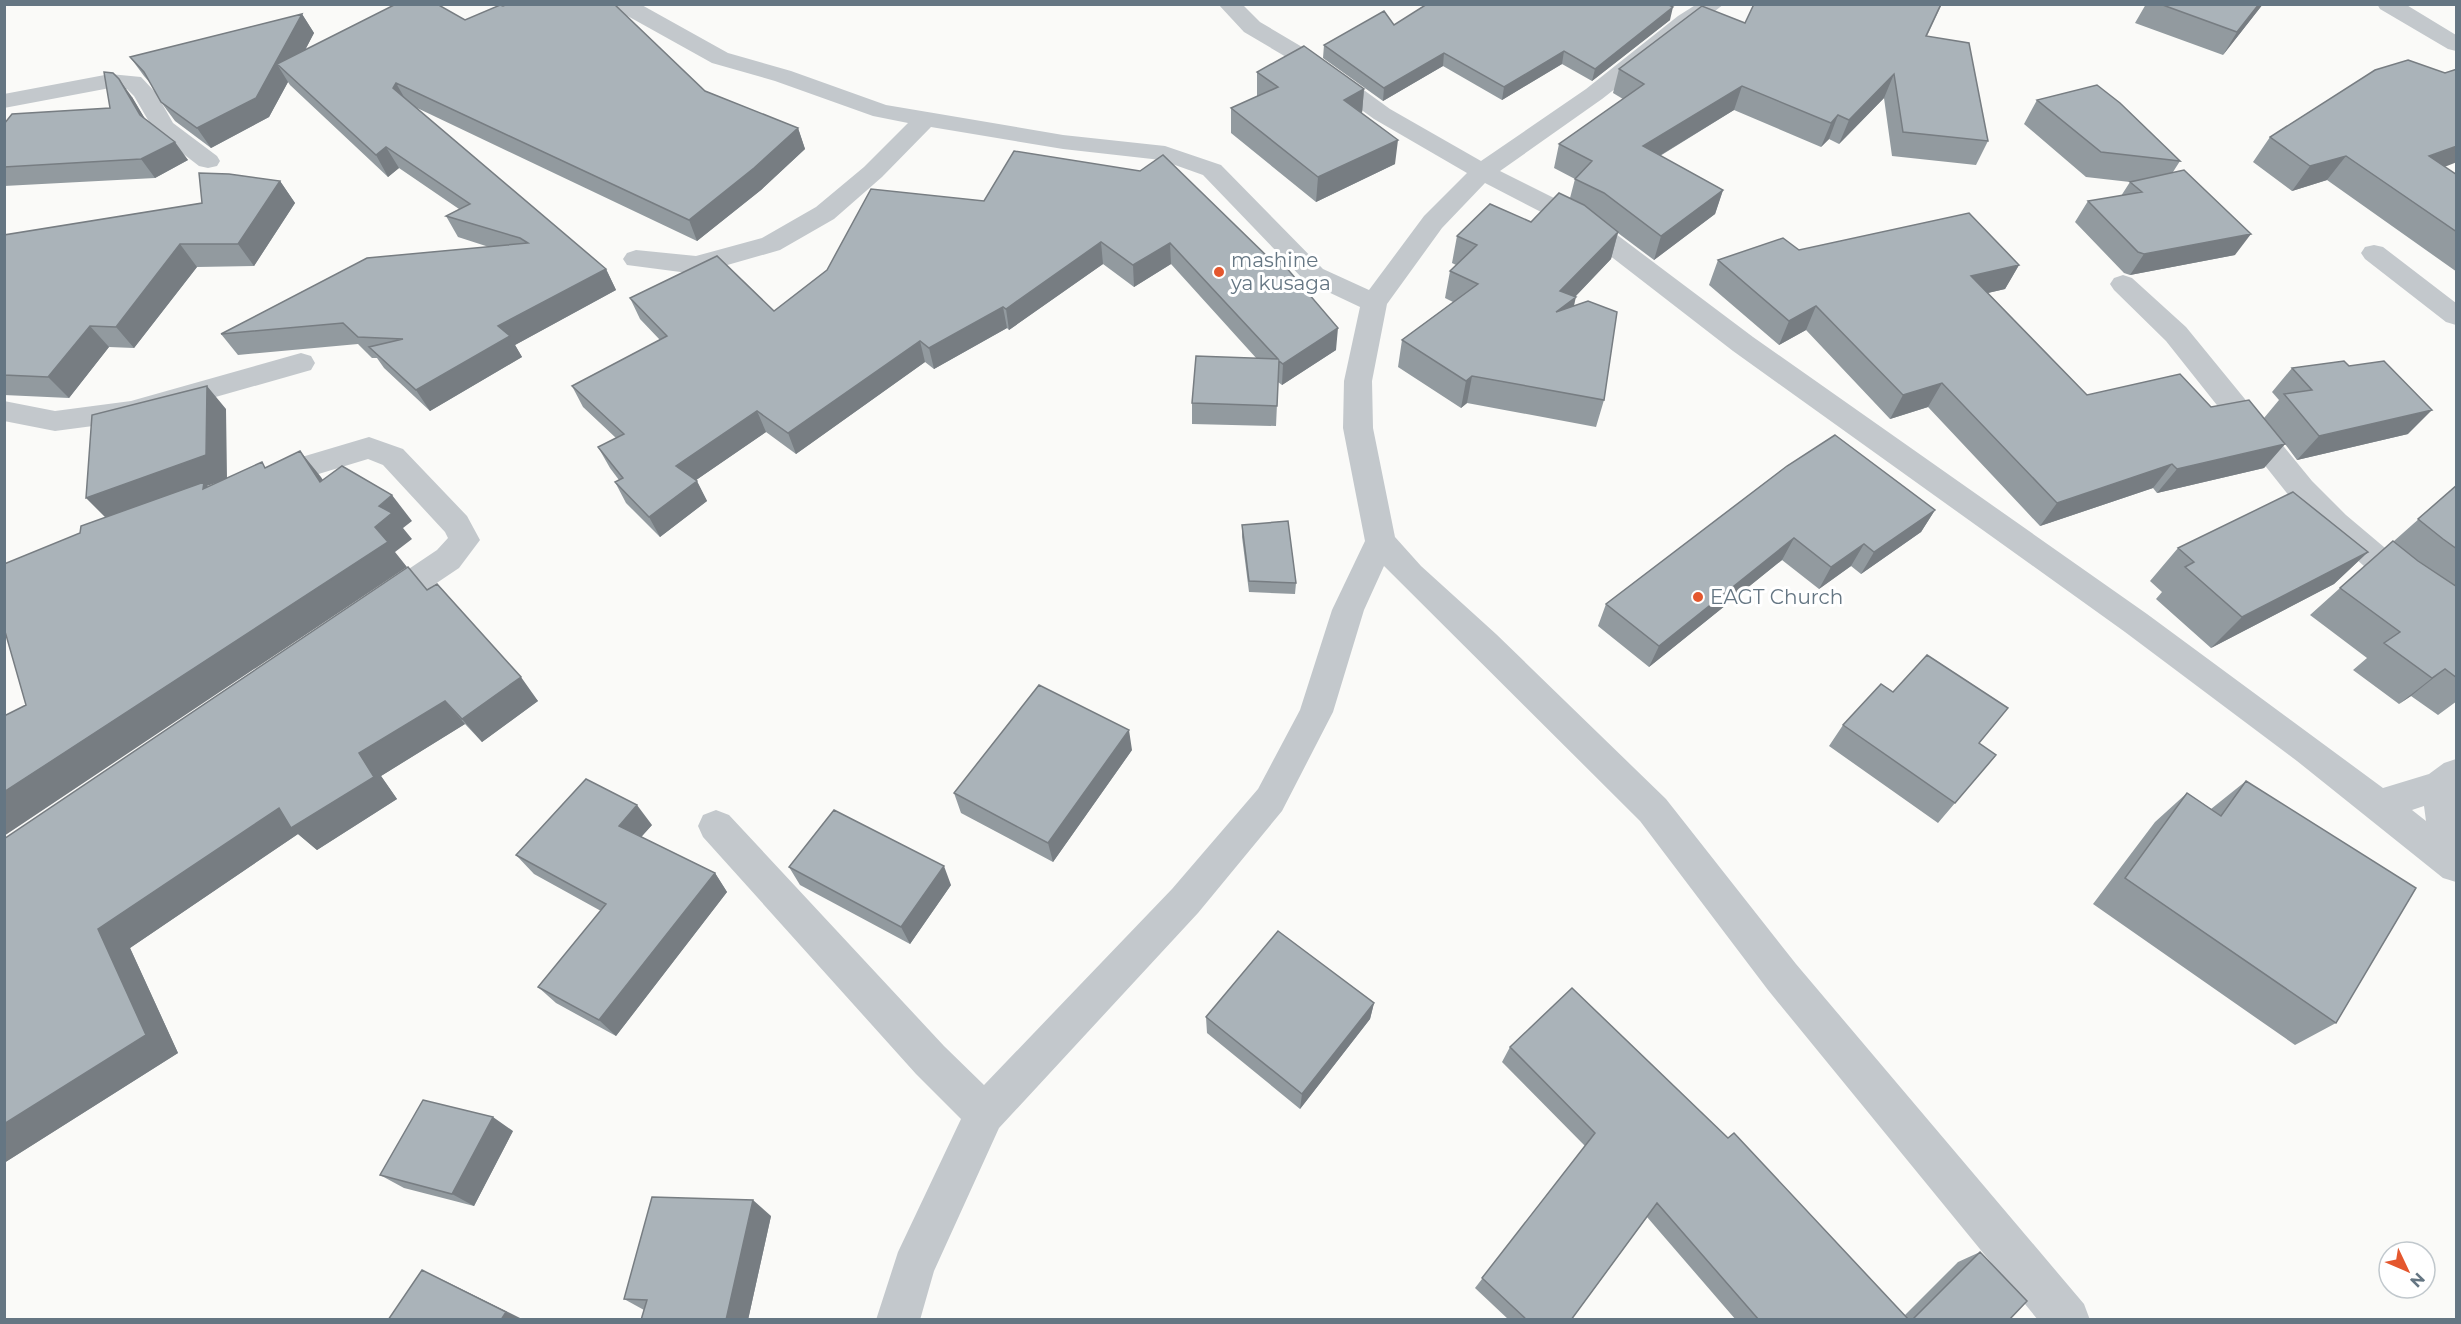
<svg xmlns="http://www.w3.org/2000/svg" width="2461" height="1324" viewBox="0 0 2461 1324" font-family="Montserrat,sans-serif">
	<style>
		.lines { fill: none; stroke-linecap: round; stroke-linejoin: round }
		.street { fill: #c3c8cc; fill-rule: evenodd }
		.wall { fill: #929a9f }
		.shaded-wall { fill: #777d82 }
		.building { fill: #aab3b9; stroke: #777d82; stroke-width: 1.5 }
		.poi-dot { fill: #e4572e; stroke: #fff; stroke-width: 2 }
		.labels { text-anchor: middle; stroke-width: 6; stroke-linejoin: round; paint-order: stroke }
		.poi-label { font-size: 20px; fill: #657683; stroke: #fff; text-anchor: start }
	</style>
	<rect width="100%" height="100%" fill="#fafaf8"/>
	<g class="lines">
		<!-- street -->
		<path class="street" d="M 612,4 L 640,4 L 728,53 L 791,71 L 886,105 L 1063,135 L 1165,146 L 1221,165 L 1323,269 L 1369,290 L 1424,216 L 1467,173 L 1374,119 L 1298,64 L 1244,32 L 1218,4 L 1242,4 L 1260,22 L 1314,54 L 1390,109 L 1481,161 L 1586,89 L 1678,16 L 1697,4 L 1724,4 L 1602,99 L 1500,171 L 1596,219 L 1753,337 L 2147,614 L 2383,788 L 2429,774 L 2444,763 L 2456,759 L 2456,882 L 2443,878 L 2297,761 L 2125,632 L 1733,351 L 1578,231 L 1485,183 L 1442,228 L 1387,304 L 1372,381 L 1373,428 L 1395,537 L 1421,566 L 1496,634 L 1666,799 L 1796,964 L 2084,1304 L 2090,1320 L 2038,1320 L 1768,990 L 1640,821 L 1384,566 L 1364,610 L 1333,712 L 1282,811 L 1198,913 L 999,1128 L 934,1271 L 920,1320 L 876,1320 L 898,1252 L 961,1119 L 916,1074 L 703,837 L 698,826 L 703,815 L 716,810 L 729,815 L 944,1046 L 984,1085 L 1172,889 L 1258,789 L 1300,710 L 1332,610 L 1365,541 L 1343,428 L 1344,381 L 1360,307 L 1305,281 L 1203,175 L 1161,160 L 1063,149 L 931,127 L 882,177 L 834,219 L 780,250 L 696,274 L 627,265 L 623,259 L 627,253 L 636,250 L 696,256 L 762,238 L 816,207 L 864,167 L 908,123 L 873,116 L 775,81 L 712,63 L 615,9 ZM 2424,806 L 2426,821 L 2412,810 Z
			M 2377,4 L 2405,4 L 2456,35 L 2456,51 L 2448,49 L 2380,9 Z
			M 110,74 L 141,77 L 156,93 L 173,123 L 217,156 L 220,161 L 217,166 L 208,168 L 199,166 L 155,132 L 134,96 L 127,89 L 110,88 L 4,108 L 4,94 Z
			M 2374,245 L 2383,247 L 2456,303 L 2456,325 L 2446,322 L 2365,259 L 2361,253 L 2365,247 Z
			M 2123,275 L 2132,278 L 2186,327 L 2312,481 L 2346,515 L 2410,569 L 2456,601 L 2456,630 L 2445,626 L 2388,587 L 2324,531 L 2290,497 L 2166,341 L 2114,290 L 2110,284 L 2114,278 Z
			M 301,353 L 311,356 L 315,363 L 311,370 L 131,421 L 55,431 L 4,421 L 4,401 L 55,411 L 131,401 Z
			M 369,437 L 403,449 L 467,516 L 480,540 L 459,568 L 392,613 L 381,617 L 370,613 L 365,604 L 370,595 L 437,550 L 448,538 L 445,532 L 383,465 L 368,459 L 269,489 L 258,486 L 254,478 L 258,470 Z"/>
	</g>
	<!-- wall -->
	<path class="wall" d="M 1942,4 L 1927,36 L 1988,141 L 1976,165 L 1892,156 L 1884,98 L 1839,144 L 1829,139 L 1821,147 L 1734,110 L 1660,156 L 1723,190 L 1715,214 L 1654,260 L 1618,233 L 1611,259 L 1575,297 L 1574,306 L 1604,400 L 1596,427 L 1467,403 L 1461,408 L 1398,367 L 1402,340 L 1453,302 L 1445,298 L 1450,271 L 1456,265 L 1452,263 L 1457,236 L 1531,222 L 1570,198 L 1575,179 L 1554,168 L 1559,144 L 1623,99 L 1613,93 L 1619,69 L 1745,23 Z
		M 2146,4 L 2263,4 L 2223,55 L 2135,23 Z
		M 503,6 L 705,91 L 798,128 L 805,149 L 761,190 L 697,241 L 415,107 L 606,269 L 616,290 L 515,345 L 522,357 L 430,411 L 384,368 L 377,358 L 372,358 L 358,344 L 238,355 L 221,334 L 489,247 L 458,237 L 446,216 L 459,209 L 399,168 L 388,177 L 290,85 L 288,82 L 269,117 L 211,148 L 175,121 L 161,102 L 151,84 L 144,76 L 130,57 L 302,14 L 314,33 L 305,50 L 465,20 Z
		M 1670,20 L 1592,81 L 1562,64 L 1502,100 L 1443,66 L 1383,101 L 1323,58 L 1324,45 L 1394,25 Z
		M 1257,72 L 1364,89 L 1362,113 L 1395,164 L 1316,202 L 1231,133 L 1231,108 L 1257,97 Z
		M 132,97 L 145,119 L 188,160 L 155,178 L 4,186 L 4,124 L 110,108 Z
		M 2037,100 L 2180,161 L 2173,172 L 2235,255 L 2130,275 L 2124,273 L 2075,222 L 2088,201 L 2121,196 L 2130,182 L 2086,177 L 2024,124 Z
		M 2270,137 L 2444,167 L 2457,175 L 2457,272 L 2327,180 L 2292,191 L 2253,162 Z
		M 1140,171 L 1336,350 L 1282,385 L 1278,382 L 1276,426 L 1192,424 L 1192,403 L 1257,359 L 1171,264 L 1134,287 L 1103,264 L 1009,330 L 1007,328 L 934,369 L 925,362 L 796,454 L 766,432 L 696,480 L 707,501 L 660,537 L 626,503 L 615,482 L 619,480 L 610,468 L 598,447 L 616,438 L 583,407 L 572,386 L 660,340 L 640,319 L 630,298 L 774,311 L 984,201 Z
		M 280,181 L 295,203 L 254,266 L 197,267 L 134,348 L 109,347 L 69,398 L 4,395 L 4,235 L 202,203 Z
		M 1799,250 L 2019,265 L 2005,289 L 1988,293 L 2087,395 L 2211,407 L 2264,418 L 2279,400 L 2272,392 L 2292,368 L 2408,434 L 2297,460 L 2285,444 L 2264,468 L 2157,493 L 2153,488 L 2040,526 L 1928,407 L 1890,419 L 1806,330 L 1779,345 L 1709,285 L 1718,260 Z
		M 1787,466 L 1935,510 L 1921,532 L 1861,574 L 1851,566 L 1819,589 L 1782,560 L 1649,667 L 1598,626 L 1606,604 Z
		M 2457,485 L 2457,701 L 2438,715 L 2411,696 L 2399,704 L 2353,670 L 2367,658 L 2310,615 L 2340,588 L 2394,541 Z
		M 1242,525 L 1296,583 L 1295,594 L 1249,592 L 1242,537 Z
		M 2178,548 L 2368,552 L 2334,584 L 2211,648 L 2156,599 L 2162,592 L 2150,581 Z
		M 427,590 L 538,701 L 482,742 L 465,724 L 381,776 L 397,799 L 317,850 L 298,834 L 130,948 L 178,1053 L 4,1163 L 4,839 Z
		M 1843,725 L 1955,803 L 1938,823 L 1829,746 Z
		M 1132,750 L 1053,862 L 961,813 L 954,793 Z
		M 2246,781 L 2336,1023 L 2295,1045 L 2093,904 L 2155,822 L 2187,793 L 2211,809 Z
		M 652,825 L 641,837 L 715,873 L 727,892 L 616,1036 L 556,1003 L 538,987 L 601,911 L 534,874 L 516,855 Z
		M 789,867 L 951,885 L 910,944 L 800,885 Z
		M 1374,1003 L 1370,1019 L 1300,1109 L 1207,1033 L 1206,1017 Z
		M 1510,1047 L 1905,1315 L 1958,1262 L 1980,1252 L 2009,1320 L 1736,1320 L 1647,1217 L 1571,1320 L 1509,1320 L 1475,1288 L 1585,1146 L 1502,1062 Z
		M 513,1131 L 474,1206 L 404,1188 L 380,1175 Z
		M 771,1216 L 748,1320 L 641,1320 L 644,1310 L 624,1299 Z"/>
	<!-- shaded-wall -->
	<path class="shaded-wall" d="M 2259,4 L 2263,4 L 2223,55 L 2237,32 Z
		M 1673,7 L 1670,20 L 1592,81 L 1595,69 Z
		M 302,14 L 314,33 L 291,77 L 277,64 L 288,82 L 269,117 L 211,148 L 197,128 Z
		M 1564,51 L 1562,64 L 1502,100 L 1504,87 Z
		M 1444,53 L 1443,66 L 1383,101 L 1384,88 Z
		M 1894,74 L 1884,98 L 1839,144 L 1849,120 Z
		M 119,79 L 132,97 L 154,134 L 140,115 Z
		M 396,83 L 408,104 L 393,88 Z
		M 1742,86 L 1734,110 L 1636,170 L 1643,146 Z
		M 1364,89 L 1362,113 L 1344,100 Z
		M 1838,115 L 1829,139 L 1821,147 L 1831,123 Z
		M 798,128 L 805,149 L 761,190 L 697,241 L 689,220 Z
		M 1398,140 L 1395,164 L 1316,202 L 1318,177 Z
		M 175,142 L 188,160 L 155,178 L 141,159 Z
		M 2457,146 L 2457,162 L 2409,181 L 2429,156 Z
		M 386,147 L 399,168 L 388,177 L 376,155 Z
		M 2346,156 L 2327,180 L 2292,191 L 2310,166 Z
		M 280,181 L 295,203 L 254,266 L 238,244 Z
		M 1723,190 L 1715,214 L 1654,260 L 1661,236 Z
		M 1618,232 L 1611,259 L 1569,303 L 1576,297 L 1569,325 L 1549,340 L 1560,291 Z
		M 2251,234 L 2235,255 L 2130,275 L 2144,254 Z
		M 1101,242 L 1103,264 L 1009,330 L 1006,309 Z
		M 1170,243 L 1171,264 L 1134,287 L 1133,265 Z
		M 180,244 L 197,267 L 134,348 L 116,327 Z
		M 2019,265 L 2005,289 L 1957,300 L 1971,276 Z
		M 606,269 L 616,290 L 515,345 L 522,357 L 430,411 L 416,390 L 498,326 Z
		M 1816,306 L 1806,330 L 1779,345 L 1789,321 Z
		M 1003,307 L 1007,328 L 934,369 L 929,348 Z
		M 90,326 L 109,347 L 69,398 L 48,377 Z
		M 1338,328 L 1336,350 L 1282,385 L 1283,364 Z
		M 920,341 L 925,362 L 796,454 L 788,433 Z
		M 1472,376 L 1467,403 L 1461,408 L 1466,381 Z
		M 1942,383 L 1928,407 L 1890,419 L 1903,395 Z
		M 207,386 L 226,409 L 227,479 L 207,486 L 227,508 L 109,521 L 86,498 Z
		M 2432,410 L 2408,434 L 2297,460 L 2319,436 Z
		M 757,411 L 766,432 L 686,487 L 676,466 Z
		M 2285,444 L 2264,468 L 2157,493 L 2177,469 Z
		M 300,451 L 321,477 L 341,508 L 320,482 Z
		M 2172,464 L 2153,488 L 2040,526 L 2057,503 Z
		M 697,481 L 707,501 L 660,537 L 649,517 Z
		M 392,495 L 412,521 L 403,528 L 412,539 L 395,552 L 407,567 L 4,836 L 4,792 L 375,527 L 379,506 Z
		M 1935,510 L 1921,532 L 1861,574 L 1874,552 Z
		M 1794,538 L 1782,560 L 1649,667 L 1659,646 Z
		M 1864,544 L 1851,566 L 1819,589 L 1831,567 Z
		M 2368,552 L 2334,584 L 2211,648 L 2242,617 Z
		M 2445,669 L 2411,696 L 2399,704 L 2432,678 Z
		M 521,677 L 538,701 L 482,742 L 462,719 Z
		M 445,701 L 465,724 L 381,776 L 397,799 L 317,850 L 298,834 L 130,948 L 178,1053 L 4,1163 L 4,1124 L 98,929 L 359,753 Z
		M 1129,730 L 1132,750 L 1053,862 L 1048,843 Z
		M 637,805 L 652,825 L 634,845 L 619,826 Z
		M 944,866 L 951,885 L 910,944 L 901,927 Z
		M 715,873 L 727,892 L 616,1036 L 599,1020 Z
		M 1374,1003 L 1370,1019 L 1300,1109 L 1302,1094 Z
		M 493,1117 L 513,1131 L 474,1206 L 452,1194 Z
		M 753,1200 L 771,1216 L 748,1320 L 726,1320 Z
		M 422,1270 L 445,1281 L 524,1320 L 501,1320 Z"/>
	<!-- building -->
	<path class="building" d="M 396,4 L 437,4 L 465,20 L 500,5 L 503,6 L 508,4 L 614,4 L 705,91 L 798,128 L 754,168 L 689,220 L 396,83 L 393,88 L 606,269 L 498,326 L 510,336 L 416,390 L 369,347 L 403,339 L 358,337 L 343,323 L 221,334 L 367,258 L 528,243 L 520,238 L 446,216 L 470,204 L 386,147 L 376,155 L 277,64 Z
		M 1427,4 L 1667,4 L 1673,7 L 1595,69 L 1564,51 L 1504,87 L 1444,53 L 1384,88 L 1324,45 L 1384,11 L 1394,25 Z
		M 1754,4 L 1941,4 L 1926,36 L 1969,43 L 1988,141 L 1903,132 L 1894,74 L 1849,120 L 1838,115 L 1831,123 L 1742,86 L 1643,146 L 1723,190 L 1661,236 L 1604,193 L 1575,179 L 1592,161 L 1559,144 L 1644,84 L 1619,69 L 1702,6 L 1745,23 Z
		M 2160,4 L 2259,4 L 2237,32 Z
		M 302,14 L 256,98 L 197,128 L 161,102 L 144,72 L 130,57 Z
		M 1304,46 L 1364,89 L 1344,100 L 1398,140 L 1318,177 L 1231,108 L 1278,87 L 1257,72 Z
		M 2408,60 L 2445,73 L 2457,69 L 2457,146 L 2429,156 L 2457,175 L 2457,232 L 2346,156 L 2310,166 L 2270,137 L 2375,70 Z
		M 104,72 L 113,73 L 119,79 L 140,115 L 175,142 L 141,159 L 4,167 L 4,124 L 12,114 L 110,108 Z
		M 2097,85 L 2120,103 L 2180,161 L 2101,152 L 2037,100 Z
		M 1014,151 L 1140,171 L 1163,155 L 1272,261 L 1279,259 L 1338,328 L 1283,364 L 1279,361 L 1277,406 L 1192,403 L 1196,356 L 1278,359 L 1170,243 L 1133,265 L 1101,242 L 1006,309 L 1003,307 L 929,348 L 920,341 L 788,433 L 757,411 L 676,466 L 697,481 L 649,517 L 615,482 L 623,478 L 598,447 L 624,434 L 572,386 L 667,336 L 630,298 L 717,256 L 774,311 L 827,270 L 871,189 L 984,201 Z
		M 2184,170 L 2251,234 L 2144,254 L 2138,252 L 2088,201 L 2142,192 L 2130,182 Z
		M 199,173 L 229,174 L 280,181 L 238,244 L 180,244 L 116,327 L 90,326 L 48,377 L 4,375 L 4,235 L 202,203 Z
		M 1559,193 L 1584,205 L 1618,232 L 1560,291 L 1576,297 L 1556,312 L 1588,301 L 1617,312 L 1604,400 L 1472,376 L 1466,381 L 1402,340 L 1478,284 L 1450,271 L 1477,245 L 1457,236 L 1490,204 L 1531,222 Z
		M 1969,213 L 2019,265 L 1971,276 L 2087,395 L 2180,374 L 2211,407 L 2249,400 L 2285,444 L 2177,469 L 2172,464 L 2057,503 L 1942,383 L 1903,395 L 1816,306 L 1789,321 L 1718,260 L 1783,238 L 1799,250 Z
		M 2344,361 L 2349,366 L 2384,361 L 2432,410 L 2319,436 L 2284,394 L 2312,390 L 2292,368 Z
		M 207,386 L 206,455 L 86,498 L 92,415 Z
		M 1835,435 L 1935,510 L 1874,552 L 1864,544 L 1831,567 L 1794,538 L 1659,646 L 1606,604 L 1787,466 Z
		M 300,451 L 320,482 L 342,466 L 392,495 L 379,506 L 392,513 L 375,527 L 388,542 L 4,792 L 4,716 L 26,705 L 4,628 L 4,564 L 80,533 L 81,526 L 204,482 L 203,489 L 262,462 L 265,468 Z
		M 2457,485 L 2457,549 L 2443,539 L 2418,519 Z
		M 2293,492 L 2368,552 L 2242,617 L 2185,567 L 2194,562 L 2178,548 Z
		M 1288,521 L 1296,583 L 1249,581 L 1242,525 Z
		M 2393,541 L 2418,561 L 2457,587 L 2457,678 L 2445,669 L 2432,678 L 2384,643 L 2400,632 L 2340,588 Z
		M 408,567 L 427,590 L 437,584 L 521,677 L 462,719 L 445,701 L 359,753 L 374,777 L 291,828 L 279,808 L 98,929 L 146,1035 L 4,1124 L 4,839 Z
		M 1927,655 L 2008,708 L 1979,743 L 1996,755 L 1955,803 L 1843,725 L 1881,684 L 1893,692 Z
		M 1039,685 L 1129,730 L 1048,843 L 954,793 Z
		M 586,779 L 637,805 L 619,826 L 715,873 L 599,1020 L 538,987 L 606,904 L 516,855 Z
		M 2246,781 L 2416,888 L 2336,1023 L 2125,878 L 2187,793 L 2221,816 Z
		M 834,810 L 944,866 L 901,927 L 789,867 Z
		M 1278,931 L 1374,1003 L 1302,1094 L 1206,1017 Z
		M 1572,988 L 1728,1138 L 1734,1133 L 1909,1320 L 1759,1320 L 1657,1203 L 1571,1320 L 1527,1320 L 1482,1278 L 1595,1133 L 1510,1047 Z
		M 423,1100 L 493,1117 L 452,1194 L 380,1175 Z
		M 652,1197 L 753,1200 L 726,1320 L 641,1320 L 647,1300 L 624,1299 Z
		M 1980,1252 L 2027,1301 L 2009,1320 L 1912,1320 Z
		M 422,1270 L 506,1312 L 501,1320 L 388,1320 Z"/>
	<!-- markers -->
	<g class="poi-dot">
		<circle cx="1219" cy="272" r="6"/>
		<circle cx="1698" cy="597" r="6"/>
	</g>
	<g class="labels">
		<!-- poi labels -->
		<g class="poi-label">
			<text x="1231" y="267">mashine<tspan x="1231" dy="23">ya kusaga</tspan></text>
			<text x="1710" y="604">EAGT Church</text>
		</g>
	</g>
	<!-- border -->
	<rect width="2461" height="1324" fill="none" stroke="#657683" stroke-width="12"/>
	<!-- north arrow -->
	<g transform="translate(2407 1270) rotate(134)"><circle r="28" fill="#ffffff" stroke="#c1c8cd" stroke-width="1.5"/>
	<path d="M0-4.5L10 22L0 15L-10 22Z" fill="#e4572e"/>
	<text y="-9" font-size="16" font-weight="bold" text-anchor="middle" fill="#657683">N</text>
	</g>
</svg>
